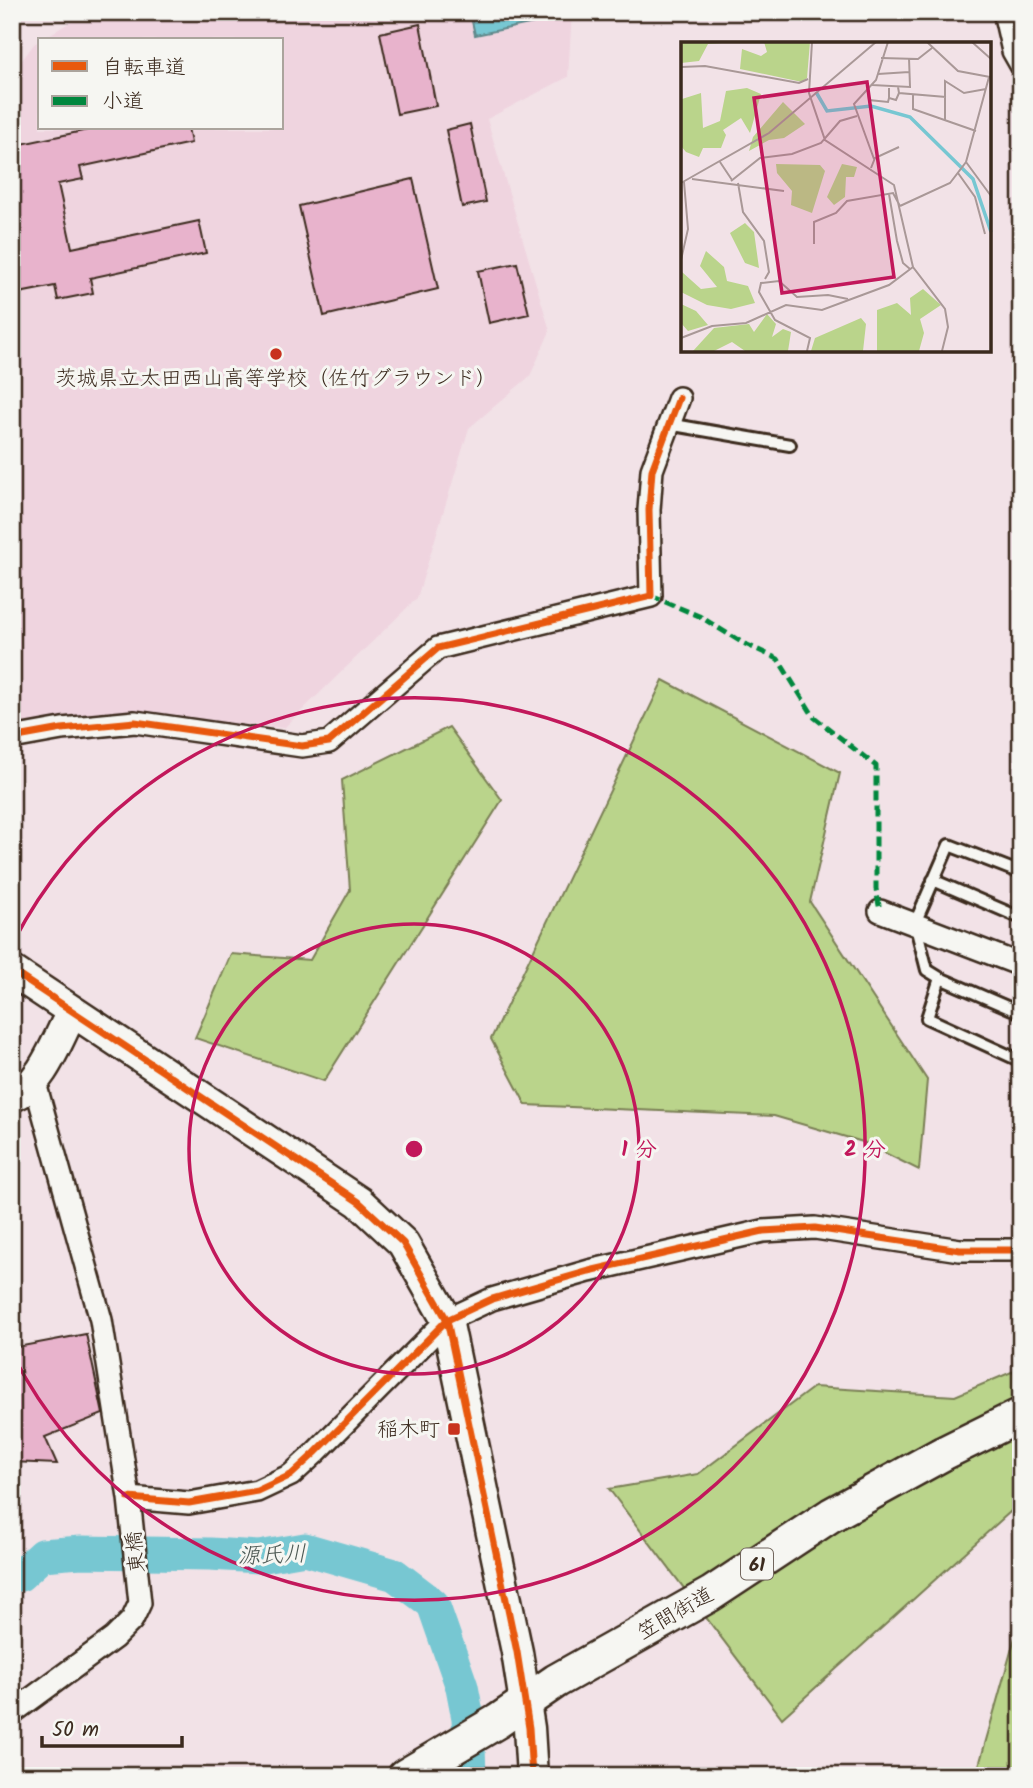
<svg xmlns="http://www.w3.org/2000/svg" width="1033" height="1788" viewBox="0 0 1033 1788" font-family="Kalam,'Klee One',sans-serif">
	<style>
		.built { fill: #efd4df; fill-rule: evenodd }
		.green { fill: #bad48b; stroke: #7a7f54; stroke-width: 2 }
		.water { fill: #77c7d2; stroke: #5f888a; stroke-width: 2 }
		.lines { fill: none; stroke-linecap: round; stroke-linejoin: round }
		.river { stroke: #77c7d2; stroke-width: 33 }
		.building { fill: #e8b3cc; stroke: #3b2a1e; stroke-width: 2 }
		.lane-casing { stroke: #3b2a1e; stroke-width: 16 }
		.street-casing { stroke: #3b2a1e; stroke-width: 26 }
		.secondary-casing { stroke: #3b2a1e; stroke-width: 35 }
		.primary-casing { stroke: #3b2a1e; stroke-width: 38 }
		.lane { stroke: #f6f6f2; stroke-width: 10 }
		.street { stroke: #f6f6f2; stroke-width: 21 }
		.secondary { stroke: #f6f6f2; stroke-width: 30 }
		.primary { stroke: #f6f6f2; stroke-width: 33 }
		.quiet { stroke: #00873e; stroke-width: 5; stroke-dasharray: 10 5; stroke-linecap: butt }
		.cycleway-casing { stroke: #f6f6f2; stroke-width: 11 }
		.cycleway { stroke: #e8590c; stroke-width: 7 }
		.ring { fill: none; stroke: #c2185b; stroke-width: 3.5 }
		.poi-dot { fill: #c8321e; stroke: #f6f6f2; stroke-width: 2.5 }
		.labels { text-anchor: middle; stroke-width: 6; stroke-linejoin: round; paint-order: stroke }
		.shield { fill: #f6f6f2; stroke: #73675e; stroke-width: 2 }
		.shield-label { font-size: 19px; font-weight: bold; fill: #3b2a1e }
		.poi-label { font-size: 21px; fill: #3b2a1e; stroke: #f6f6f2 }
		.street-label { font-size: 21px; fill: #3b2a1e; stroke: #f6f6f2 }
		.water-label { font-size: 23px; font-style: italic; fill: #4d5954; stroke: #f6f6f2 }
		.inset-river { fill: none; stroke: #77c7d2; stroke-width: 3.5 }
		.inset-road { fill: none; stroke: #a99897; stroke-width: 2 }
		.view { fill: #c2185b; fill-opacity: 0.15; stroke: #c2185b; stroke-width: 3.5 }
		.inset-edge { fill: none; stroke: #3b2a1e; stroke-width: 3.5 }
		.centre { fill: #c2185b; stroke: #f6f6f2; stroke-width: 3.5 }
		.ring-label { font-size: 21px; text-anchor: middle; font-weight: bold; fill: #c2185b; stroke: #f6f6f2; stroke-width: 6; stroke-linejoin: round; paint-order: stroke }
	</style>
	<rect width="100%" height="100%" fill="#f2e2e7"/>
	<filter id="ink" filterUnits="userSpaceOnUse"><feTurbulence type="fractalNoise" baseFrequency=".0143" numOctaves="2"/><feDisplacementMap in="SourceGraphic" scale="14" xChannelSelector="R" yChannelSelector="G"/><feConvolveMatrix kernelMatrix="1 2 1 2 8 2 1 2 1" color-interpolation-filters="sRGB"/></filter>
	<g filter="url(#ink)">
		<!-- built -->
		<path class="built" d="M 87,12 L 572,12 L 568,77 L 487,119 L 550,331 L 530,376 L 469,428 L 417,598 L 284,728 L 123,713 L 12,728 L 12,74 L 34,44 ZM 40,40 L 282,40 L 282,128 L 40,128 Z"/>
		<!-- green -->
		<path class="green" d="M 663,680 L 840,773 L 810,902 L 927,1080 L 919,1170 L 863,1142 L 774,1116 L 526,1105 L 491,1039 Z
			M 449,727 L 502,800 L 324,1081 L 195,1038 L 231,954 L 310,960 L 350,890 L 342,780 Z
			M 1021,1368 L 1021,1502 L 782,1718 L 609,1489 L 698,1474 L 814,1387 L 955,1396 Z
			M 1021,1616 L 1021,1776 L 976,1776 Z"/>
		<!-- water -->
		<path class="water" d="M 470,12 L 542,12 L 544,21 L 475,35 Z"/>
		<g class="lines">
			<!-- river -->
			<path class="river" d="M 12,1574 L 20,1575 L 42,1555 L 81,1552 L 210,1554 L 259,1557 L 305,1549 L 395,1575 L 433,1604 L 462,1687 L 468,1718 L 470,1776"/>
		</g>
		<!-- building -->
		<path class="building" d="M 420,24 L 436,106 L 397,114 L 380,33 Z
			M 470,124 L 486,202 L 462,207 L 446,130 Z
			M 97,128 L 188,128 L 191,143 L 80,167 L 83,179 L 58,184 L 72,248 L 199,221 L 206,253 L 90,278 L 93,293 L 58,300 L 55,286 L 19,293 L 12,261 L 12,146 Z
			M 413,179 L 438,289 L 324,316 L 299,206 Z
			M 517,263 L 529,314 L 489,323 L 478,271 Z
			M 86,1334 L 103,1414 L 45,1437 L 57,1464 L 12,1462 L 12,1363 L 15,1363 L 17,1347 Z"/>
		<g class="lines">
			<!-- lane casing -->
			<g class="lane-casing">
				<path id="lane" d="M 668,424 L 790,445
					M 1021,873 L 949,845 L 915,923 L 927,970 L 940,978 L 927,1018 L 1021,1061
					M 933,880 L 1021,918
					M 940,978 L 1021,1013"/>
			</g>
			<!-- street casing -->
			<g class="street-casing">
				<path id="street" d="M 1004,12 L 1013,51 L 1021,65
					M 12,738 L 62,729 L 135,722 L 302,746 L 329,742 L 438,648 L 651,596 L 649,510 L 652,470 L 679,398
					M 880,911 L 1021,965
					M 129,1498 L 189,1503 L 257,1491 L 291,1475 L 315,1453 L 447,1320 L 492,1299 L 589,1271 L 763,1231 L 815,1228 L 960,1250 L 1021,1250
					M 12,1713 L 114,1638 L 132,1620 L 140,1603 L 129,1498 L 101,1320 L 35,1083"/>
			</g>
			<!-- secondary casing -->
			<g class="secondary-casing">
				<path id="secondary" d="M 12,971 L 359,1202 L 403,1243 L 447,1320 L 517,1652 L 529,1728 L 532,1776
					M 12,1096 C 42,1087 58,1038 72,1012"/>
			</g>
			<!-- primary casing -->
			<g class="primary-casing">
				<path id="primary" d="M 405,1776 L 498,1721 L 556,1681 L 711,1594 L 831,1515 L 944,1453 L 1021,1415"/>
			</g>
			<!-- lane -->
			<use href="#lane" class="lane"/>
			<!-- street -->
			<use href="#street" class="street"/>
			<!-- secondary -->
			<use href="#secondary" class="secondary"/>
			<!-- primary -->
			<use href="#primary" class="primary"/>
			<!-- quiet -->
			<path class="quiet" d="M 651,596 L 699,616 L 743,643 L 778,659 L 814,717 L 876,766 L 876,889 L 880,911"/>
			<!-- cycleway casing -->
			<g class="cycleway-casing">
				<path id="cycleway" d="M 12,738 L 62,729 L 135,722 L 302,746 L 329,742 L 438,648 L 651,596 L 649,510 L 652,470 L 679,398
					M 12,971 L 359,1202 L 403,1243 L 447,1320 L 517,1652 L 529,1728 L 532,1776
					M 129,1498 L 189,1503 L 257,1491 L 291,1475 L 315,1453 L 447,1320 L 492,1299 L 589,1271 L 763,1231 L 815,1228 L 960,1250 L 1021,1250"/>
			</g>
			<!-- cycleway -->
			<use href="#cycleway" class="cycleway"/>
		</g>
	</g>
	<!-- distance rings -->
	<g class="ring">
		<circle cx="414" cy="1149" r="225"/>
		<path d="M14 941A451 451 0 1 1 14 1357"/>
	</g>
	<!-- markers -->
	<g class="poi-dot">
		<circle cx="276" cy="354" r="7"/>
		<rect x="447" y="1422" width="14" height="14" rx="3.5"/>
	</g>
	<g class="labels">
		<!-- shield labels -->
		<rect class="shield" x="741" y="1548.5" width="32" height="31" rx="5"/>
		<g class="shield-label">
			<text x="757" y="1571">61</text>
		</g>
		<!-- poi labels -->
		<g class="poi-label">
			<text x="276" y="385">茨城県立太田西山高等学校（佐竹グラウンド）</text>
			<text x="440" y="1436" text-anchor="end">稲木町</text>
		</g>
		<!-- street labels -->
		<g class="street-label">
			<text transform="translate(135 1552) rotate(-96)" y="7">東橋</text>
			<text transform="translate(675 1613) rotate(-30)" y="7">笠間街道</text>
		</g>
		<!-- water labels -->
		<g class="water-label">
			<text transform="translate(272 1554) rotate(-2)" y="8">源氏川</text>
		</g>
	</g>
	<!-- overview -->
	<g transform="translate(681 42)">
		<rect width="310" height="310" fill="#f2e2e7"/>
		<path d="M 56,0 L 27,2 L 18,19 L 0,21 L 0,0 ZM 83,0 L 129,0 L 126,36 L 121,40 L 59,27 L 61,7 L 80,14 L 86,10 ZM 66,46 L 80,52 L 69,91 L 60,76 L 42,88 L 45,93 L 40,106 L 22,106 L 18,115 L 5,110 L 0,104 L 1,57 L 20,51 L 22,86 L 39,79 L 45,49 ZM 102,60 L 124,82 L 103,96 L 88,98 L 68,109 L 72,95 ZM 95,122 L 139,123 L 144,129 L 131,171 L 110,163 L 111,149 L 96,131 ZM 161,122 L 176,125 L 173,135 L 165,135 L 164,155 L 153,163 L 146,155 ZM 64,181 L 73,190 L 78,226 L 64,221 L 49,191 ZM 25,209 L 43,225 L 46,239 L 67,244 L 74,261 L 50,267 L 26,263 L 0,250 L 1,230 L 20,247 L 36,245 L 19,224 ZM 242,247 L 260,263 L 239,277 L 243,291 L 238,309 L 196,309 L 196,268 L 216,261 L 230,273 L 229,256 ZM 0,262 L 15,269 L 27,283 L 7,289 L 0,281 ZM 86,272 L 95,282 L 91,295 L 102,287 L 110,290 L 107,309 L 64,309 L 51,300 L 33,309 L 12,309 L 33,286 L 68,282 L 73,290 ZM 180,276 L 185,282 L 182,309 L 130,309 L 134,296 Z" fill="#bad48b"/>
		<path class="inset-river" d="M 135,50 L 146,69 L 190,64 L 229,75 L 292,137 L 310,190"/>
		<path class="inset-road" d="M 131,0 L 128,51 L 144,98 L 213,143 L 232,225 L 264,267 L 267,285 L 261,309M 246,0 L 277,29 L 309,35M 291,0 L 310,17M 200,16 L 237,17 L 251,6M 0,25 L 24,24 L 118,41 L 127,37M 197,32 L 228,30M 191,43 L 229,45 L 228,16M 217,45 L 218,51 L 265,55M 208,46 L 208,56 L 215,58 L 218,51M 187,47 L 188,58 L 207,60 L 208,56M 232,53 L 232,67 L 295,89M 264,78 L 264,39 L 283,51 L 305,47M 193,117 L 173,62 L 195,38 L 207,0M 39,120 L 51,138M 285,120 L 310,154M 190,126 L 194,116 L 218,105M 277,131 L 294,155 L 304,192M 11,137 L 103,149M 50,139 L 79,116 L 111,112 L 140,101 L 159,79 L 176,74M 0,141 L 88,91 L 195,0M 57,141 L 62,170 L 83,199 L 88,230 L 84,237M 208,152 L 216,199 L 222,221 L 229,227M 219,164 L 269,141 L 285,120 L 308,35M 133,202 L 133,180 L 155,171 L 166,159 L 212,151 L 219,164M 0,218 L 7,187 L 3,140M 0,296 L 31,284 L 65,281 L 105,263 L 141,268 L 208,243 L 232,225M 126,309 L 129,296 L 94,278 L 78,250 L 80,241 L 98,239 L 116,255 L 147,253 L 167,257"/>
		<path class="view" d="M 186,40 L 213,235 L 101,251 L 73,56 Z"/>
		<rect width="310" height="310" class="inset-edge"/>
	</g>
	<circle cx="414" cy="1149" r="10" class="centre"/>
	<g class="ring-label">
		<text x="639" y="1156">1 分</text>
		<text x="865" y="1156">2 分</text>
	</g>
	<!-- margin -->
	<rect width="1033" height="1788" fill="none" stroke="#f6f6f2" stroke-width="42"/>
	<rect x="21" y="21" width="991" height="1746" fill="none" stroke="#3b2a1e" stroke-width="2.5" filter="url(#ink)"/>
	<!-- legend -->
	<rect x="38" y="38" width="245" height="91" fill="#f6f6f2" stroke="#aba49d" stroke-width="2"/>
	<rect x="52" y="61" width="35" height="10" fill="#e8590c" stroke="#aba49d" stroke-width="2"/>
	<text x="102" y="74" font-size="21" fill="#3b2a1e">自転車道</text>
	<rect x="52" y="96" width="35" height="10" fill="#00873e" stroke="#aba49d" stroke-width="2"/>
	<text x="102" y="108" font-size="21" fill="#3b2a1e">小道</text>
	<!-- scale -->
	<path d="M42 1736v10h140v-10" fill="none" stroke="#3b2a1e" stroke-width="3.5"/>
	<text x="52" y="1736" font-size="21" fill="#3b2a1e" stroke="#f6f6f2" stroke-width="5" paint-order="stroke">50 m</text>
</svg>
